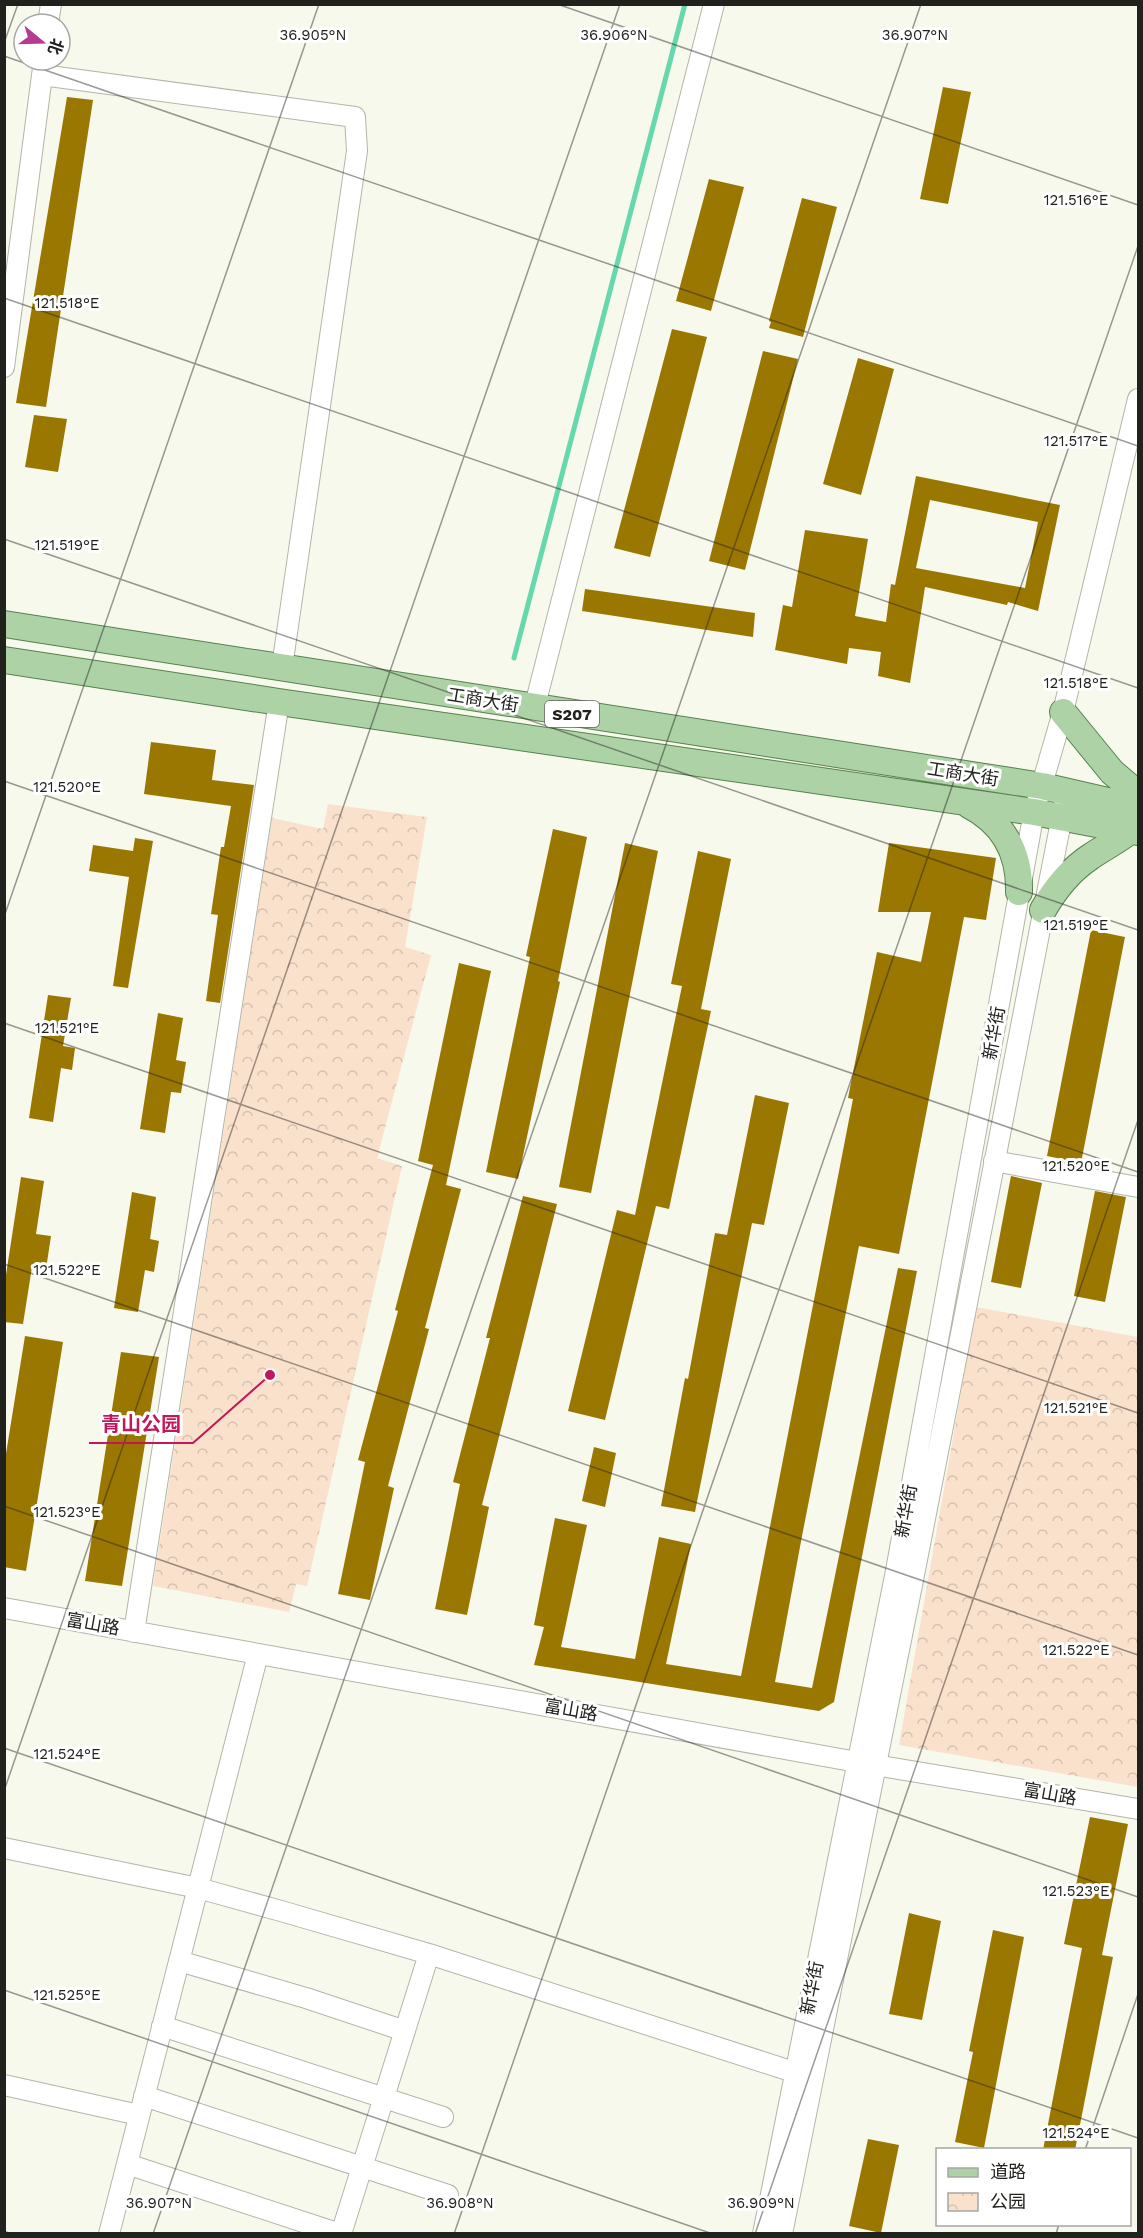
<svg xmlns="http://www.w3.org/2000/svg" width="1143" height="2238" viewBox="0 0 1143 2238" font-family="'Work Sans','Noto Sans SC',sans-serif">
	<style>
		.park { fill: url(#park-crowns) }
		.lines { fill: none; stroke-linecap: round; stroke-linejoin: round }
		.stream { stroke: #67d8ae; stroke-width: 5 }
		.building { fill: #9a7700; fill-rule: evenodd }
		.minor-casing { stroke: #b3b5a9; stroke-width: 22 }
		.major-casing { stroke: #58814f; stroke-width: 28 }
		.minor { stroke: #fff; stroke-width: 20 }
		.major { stroke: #add2a6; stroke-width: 26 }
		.ticks { fill: none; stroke: #21221e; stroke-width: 1.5; stroke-opacity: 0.45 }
		.labels { text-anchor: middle; stroke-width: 6; stroke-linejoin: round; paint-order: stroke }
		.shield { fill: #fff; stroke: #646462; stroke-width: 1.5 }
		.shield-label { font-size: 16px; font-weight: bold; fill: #21221e }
		.street-label { font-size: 18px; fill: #21221e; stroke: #fff }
		.ticks-label { font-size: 15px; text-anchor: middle; fill: #21221e; stroke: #fff; stroke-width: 6; stroke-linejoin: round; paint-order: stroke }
		.leader { fill: none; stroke: #c2185b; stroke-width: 2 }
		.callout-dot { fill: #c2185b; stroke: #fff; stroke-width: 2 }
		.callout-label { font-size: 20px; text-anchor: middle; font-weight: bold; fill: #c2185b; stroke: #fff; stroke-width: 6; stroke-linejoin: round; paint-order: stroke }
	</style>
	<defs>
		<pattern id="park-crowns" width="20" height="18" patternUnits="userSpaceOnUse" patternTransform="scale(1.5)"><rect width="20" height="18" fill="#fae1cc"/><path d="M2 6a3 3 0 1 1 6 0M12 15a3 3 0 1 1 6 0" fill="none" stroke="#d6c1af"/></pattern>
	</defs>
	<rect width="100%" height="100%" fill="#f7f9ec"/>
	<!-- park -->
	<path class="park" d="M 328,804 L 427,817 L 405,947 L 431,955 L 377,1158 L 402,1166 L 307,1586 L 296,1584 L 289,1612 L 153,1586 L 272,818 L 323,829 Z
		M 976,1307 L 1138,1337 L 1138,1787 L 899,1745 Z"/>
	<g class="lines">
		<!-- stream -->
		<path class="stream" d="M 514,658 L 685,4"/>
	</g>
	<!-- building -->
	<path class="building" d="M 943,87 L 971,92 L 948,204 L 920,199 Z
		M 67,97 L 93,100 L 46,407 L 16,403 Z
		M 709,179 L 744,187 L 711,311 L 676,301 Z
		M 802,198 L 837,207 L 803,337 L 769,328 L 771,322 L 769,321 Z
		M 672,329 L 707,337 L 650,557 L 614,548 Z
		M 763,351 L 798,359 L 745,570 L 709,561 Z
		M 858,358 L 894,369 L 861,495 L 823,484 Z
		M 34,415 L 67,419 L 58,472 L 25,467 Z
		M 916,476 L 1060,505 L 1038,611 L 1008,602 L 1007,605 L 925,587 L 910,683 L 878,676 L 881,652 L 849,648 L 847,664 L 775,650 L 783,605 L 792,607 L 805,530 L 868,539 L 855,616 L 886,622 L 891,584 L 895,585 ZM 930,500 L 1038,522 L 1025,588 L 916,568 Z
		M 585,589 L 755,613 L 753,637 L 582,611 Z
		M 151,742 L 216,750 L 212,780 L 254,785 L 220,1003 L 206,1001 L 218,915 L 211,914 L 221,847 L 224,847 L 231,806 L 144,794 Z
		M 553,829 L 587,837 L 558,981 L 560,982 L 518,1179 L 486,1172 L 530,957 L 526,956 Z
		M 135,838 L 153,841 L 128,988 L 113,986 L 129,877 L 89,871 L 93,845 L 133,851 Z
		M 625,843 L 658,851 L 591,1193 L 559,1187 Z
		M 889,843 L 996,858 L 986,920 L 964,917 L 899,1254 L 859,1246 L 802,1536 L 775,1682 L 812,1688 L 898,1268 L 917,1271 L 834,1702 L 819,1711 L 534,1665 L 544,1627 L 534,1625 L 555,1518 L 587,1525 L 561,1647 L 635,1659 L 659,1537 L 691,1544 L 666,1664 L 741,1676 L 853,1099 L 848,1098 L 877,952 L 921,962 L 931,912 L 878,912 Z
		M 698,851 L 731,859 L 701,1009 L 711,1011 L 669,1209 L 656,1206 L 605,1420 L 568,1411 L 617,1210 L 635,1215 L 682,986 L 671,984 Z
		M 1091,930 L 1125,937 L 1081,1163 L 1047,1156 Z
		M 459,963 L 491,971 L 446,1185 L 461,1189 L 425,1328 L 429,1329 L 388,1486 L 394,1488 L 370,1600 L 338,1594 L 365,1462 L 358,1460 L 398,1311 L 395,1310 L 433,1165 L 418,1161 Z
		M 48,995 L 71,998 L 63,1046 L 75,1048 L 72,1070 L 61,1068 L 53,1122 L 29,1118 Z
		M 158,1013 L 183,1018 L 176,1060 L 186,1062 L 181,1093 L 171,1092 L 165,1133 L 140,1129 Z
		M 755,1095 L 789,1103 L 764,1225 L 752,1223 L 695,1512 L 661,1506 L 685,1378 L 688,1379 L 715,1233 L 727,1235 Z
		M 1011,1176 L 1042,1183 L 1021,1288 L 991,1282 Z
		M 21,1177 L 44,1181 L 36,1234 L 51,1236 L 46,1269 L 32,1267 L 23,1324 L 4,1322 L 4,1288 Z
		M 1095,1191 L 1126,1197 L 1105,1302 L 1074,1296 Z
		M 132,1192 L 156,1197 L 150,1239 L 159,1241 L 154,1272 L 145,1270 L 138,1312 L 114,1308 Z
		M 523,1196 L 557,1204 L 482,1505 L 489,1507 L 467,1615 L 435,1609 L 460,1484 L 453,1482 L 490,1338 L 486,1338 Z
		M 25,1336 L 63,1342 L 26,1571 L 4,1567 L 4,1466 Z
		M 121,1352 L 159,1357 L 122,1586 L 85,1581 Z
		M 594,1447 L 616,1453 L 605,1507 L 582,1501 Z
		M 1090,1817 L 1128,1824 L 1102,1955 L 1113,1957 L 1075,2150 L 1043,2150 L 1082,1948 L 1064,1944 Z
		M 909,1913 L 941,1921 L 922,2020 L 889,2014 Z
		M 993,1930 L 1024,1937 L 984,2148 L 955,2142 L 973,2052 L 969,2051 Z
		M 868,2139 L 899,2145 L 881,2233 L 849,2226 Z"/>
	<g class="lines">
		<!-- minor casing -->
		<g class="minor-casing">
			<path id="minor" d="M 48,24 L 51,4
				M 42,75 L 355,117 L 357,151 L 282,667
				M 4,367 L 44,60
				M 534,709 L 714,4
				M 994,1161 L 1138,1187
				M 4,1608 L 857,1762 L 1138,1809
				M 134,1632 L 279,702
				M 4,1848 L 198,1888 L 281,1911 L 429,1954 L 806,2076
				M 179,1961 L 306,1998 L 405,2031
				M 162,2026 L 443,2117
				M 4,2085 L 139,2115
				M 144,2096 L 448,2195
				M 127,2164 L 340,2234
				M 109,2234 L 258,1654
				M 341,2234 L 429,1954
				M 763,2234 L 895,1576 L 1034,812 L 1063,712 L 1138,399
				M 782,2234 L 913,1580 L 1064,806"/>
		</g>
		<!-- major casing -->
		<g class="major-casing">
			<path id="major" d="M 4,624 L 1042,786 L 1138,808
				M 4,660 L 279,702 L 1034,812 L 1138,832
				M 1063,712 L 1112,772 L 1138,794
				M 969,805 C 1004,823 1020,854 1019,892
				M 1043,910 C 1055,889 1069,871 1090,857 C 1103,848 1117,841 1130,831"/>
		</g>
		<!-- minor -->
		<use href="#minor" class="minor"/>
		<!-- major -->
		<use href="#major" class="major"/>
	</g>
	<!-- ticks -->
	<path class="ticks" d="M 557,4 L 1138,205M 4,43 L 18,4M 4,56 L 1138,446M 4,298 L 1138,688M 4,539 L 1138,930M 4,781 L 1138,1172M 4,917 L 319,4M 4,1023 L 1138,1413M 4,1264 L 1138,1655M 4,1506 L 1138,1897M 4,1748 L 1138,2138M 4,1791 L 620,4M 4,1990 L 713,2234M 1085,2150 L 1138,1994M 4,2231 L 11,2234M 153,2234 L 921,4M 454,2234 L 1138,246M 755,2234 L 1138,1120M 1056,2234 L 1059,2224"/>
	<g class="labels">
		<!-- shield labels -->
		<rect class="shield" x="545" y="701" width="54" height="26" rx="4.5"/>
		<g class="shield-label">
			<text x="572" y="720">S207</text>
		</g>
		<!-- street labels -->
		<g class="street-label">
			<text transform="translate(483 700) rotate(9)" y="6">工商大街</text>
			<text transform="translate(963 774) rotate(9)" y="6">工商大街</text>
			<text transform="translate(994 1033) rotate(-80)" y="6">新华街</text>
			<text transform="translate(906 1511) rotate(-80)" y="6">新华街</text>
			<text transform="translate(93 1624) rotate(10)" y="6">富山路</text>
			<text transform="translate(571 1710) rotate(10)" y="6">富山路</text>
			<text transform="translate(1050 1794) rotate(10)" y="6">富山路</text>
			<text transform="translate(812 1988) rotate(-79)" y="6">新华街</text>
		</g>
	</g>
	<g class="ticks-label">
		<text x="915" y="40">36.907°N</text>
		<text x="313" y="40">36.905°N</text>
		<text x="614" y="40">36.906°N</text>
		<text x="1076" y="205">121.516°E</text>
		<text x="67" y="308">121.518°E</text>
		<text x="1076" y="446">121.517°E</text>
		<text x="67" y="550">121.519°E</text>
		<text x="1076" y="688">121.518°E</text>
		<text x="67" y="792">121.520°E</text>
		<text x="1076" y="930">121.519°E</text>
		<text x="67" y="1033">121.521°E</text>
		<text x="1076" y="1171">121.520°E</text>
		<text x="67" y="1275">121.522°E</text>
		<text x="1076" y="1413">121.521°E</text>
		<text x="67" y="1517">121.523°E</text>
		<text x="1076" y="1655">121.522°E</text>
		<text x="67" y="1759">121.524°E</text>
		<text x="1076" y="1896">121.523°E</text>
		<text x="67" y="2000">121.525°E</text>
		<text x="1076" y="2138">121.524°E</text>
		<text x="159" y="2208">36.907°N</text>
		<text x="460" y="2208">36.908°N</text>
		<text x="761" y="2208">36.909°N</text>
	</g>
	<!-- callouts -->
	<path class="leader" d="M270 1375L193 1443H89"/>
	<circle class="callout-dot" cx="270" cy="1375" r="6"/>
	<g class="callout-label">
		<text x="141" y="1431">青山公园</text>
	</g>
	<!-- border -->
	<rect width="1143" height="2238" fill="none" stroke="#21221e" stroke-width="12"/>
	<!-- legend -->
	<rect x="936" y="2148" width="195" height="78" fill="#ffffff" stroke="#a6a7a5" stroke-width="1.5"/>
	<rect x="948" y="2168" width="30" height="9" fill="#add2a6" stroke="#a6a7a5" stroke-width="1.5"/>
	<text x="990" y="2178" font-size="18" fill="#21221e">道路</text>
	<rect x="948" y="2193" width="30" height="18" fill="url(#park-crowns)" stroke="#a6a7a5" stroke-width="1.5"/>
	<text x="990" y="2208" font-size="18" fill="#21221e">公园</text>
	<!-- north arrow -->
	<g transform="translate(42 42) rotate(109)"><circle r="28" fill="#ffffff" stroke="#a6a7a5" stroke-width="1.5"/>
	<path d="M0-4.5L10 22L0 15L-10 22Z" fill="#b43b8f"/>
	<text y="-9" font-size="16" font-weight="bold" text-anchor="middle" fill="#21221e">北</text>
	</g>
</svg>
